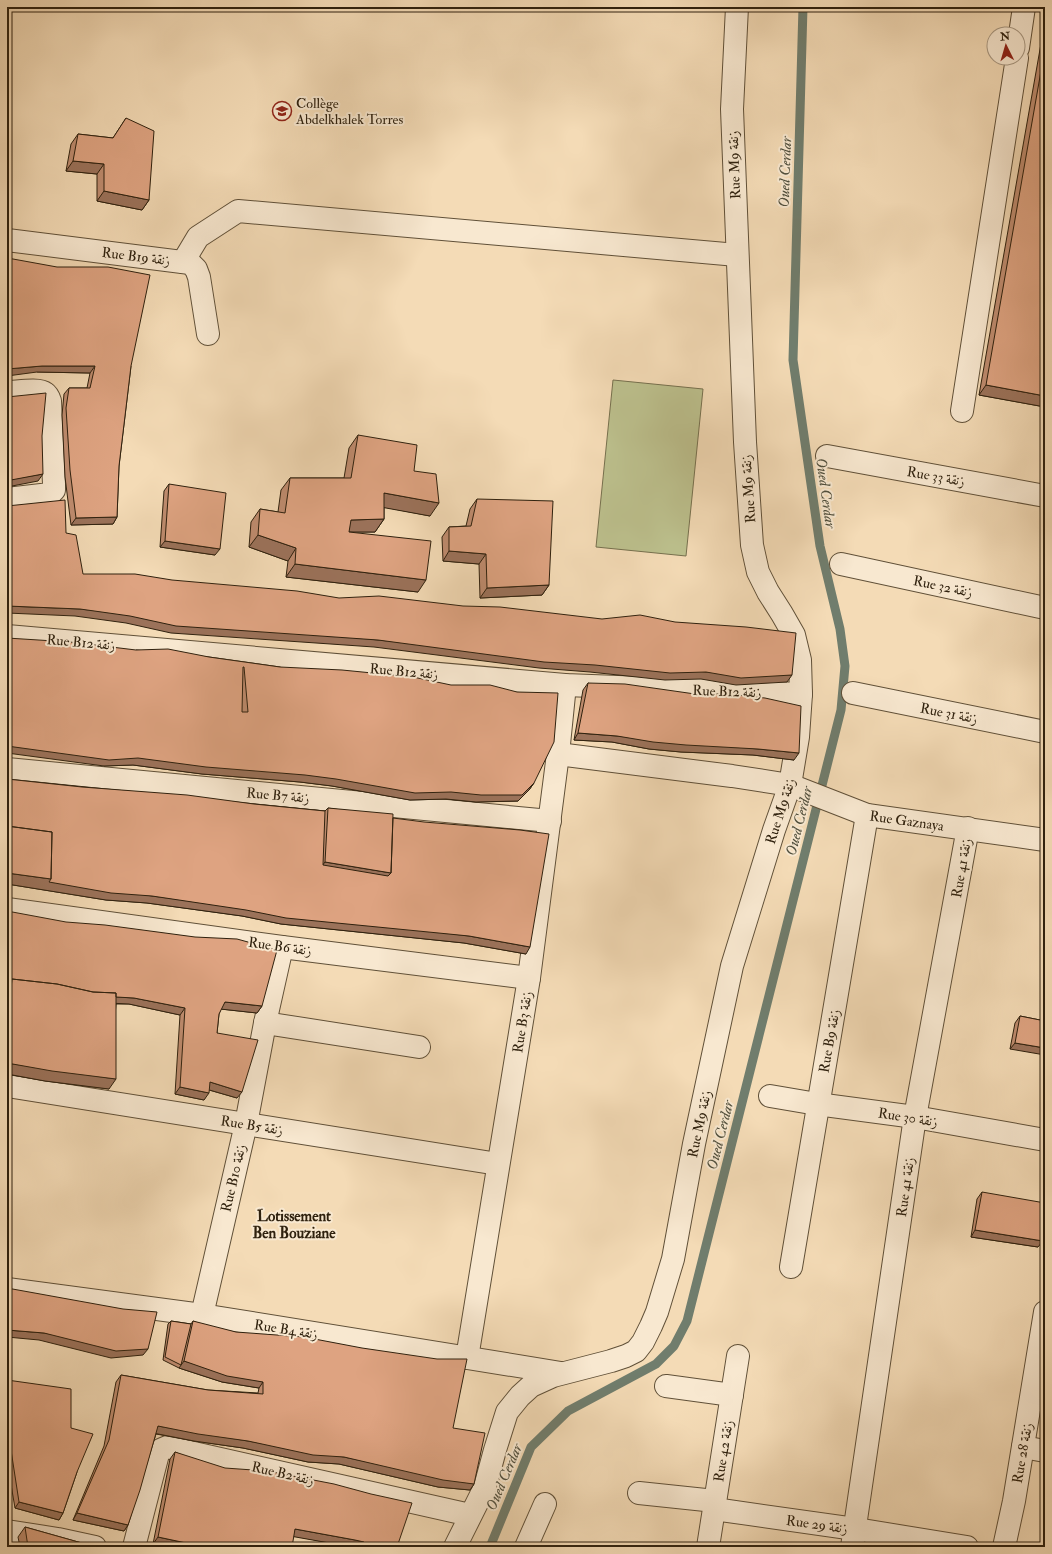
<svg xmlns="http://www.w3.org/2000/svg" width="1052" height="1554" viewBox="0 0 1052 1554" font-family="'IM FELL Double Pica',Amiri,serif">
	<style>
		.green { fill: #bcc08d; stroke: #76704e }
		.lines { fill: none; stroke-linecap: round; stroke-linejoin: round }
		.stream { stroke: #707d6d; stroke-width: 9 }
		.minor-casing { stroke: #605038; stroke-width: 24 }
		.minor { stroke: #f8e8d0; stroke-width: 22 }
		.wall { fill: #bf8c6f; stroke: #2f210e }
		.shaded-wall { fill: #9b725a; stroke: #2f210e }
		.building { fill: #dea381; stroke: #2f210e; fill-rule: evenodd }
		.labels { text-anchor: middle; stroke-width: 4; stroke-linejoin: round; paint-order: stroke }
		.poi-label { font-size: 14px; fill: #2f210e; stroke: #f8e8d0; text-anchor: start }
		.street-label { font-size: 14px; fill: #2f210e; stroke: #f8e8d0 }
		.water-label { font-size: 15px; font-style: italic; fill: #504f3d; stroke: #f8e8d0 }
		.neighbourhood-label { font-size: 15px; font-weight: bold; fill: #2f210e; stroke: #f8e8d0 }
	</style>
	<rect width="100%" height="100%" fill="#f4dbb6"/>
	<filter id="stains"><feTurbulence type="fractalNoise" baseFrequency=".005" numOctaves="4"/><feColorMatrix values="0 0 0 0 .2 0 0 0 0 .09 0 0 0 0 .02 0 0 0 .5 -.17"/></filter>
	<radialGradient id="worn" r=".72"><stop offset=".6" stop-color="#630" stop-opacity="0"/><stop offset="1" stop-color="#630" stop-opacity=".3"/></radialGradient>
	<!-- green -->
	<path class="green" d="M 613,380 L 703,389 L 686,556 L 596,547 Z"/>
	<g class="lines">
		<!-- stream -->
		<path class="stream" d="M 490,1547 L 531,1447 L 568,1411 L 656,1364 L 674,1346 L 687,1321 L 841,710 L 845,666 L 840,629 L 820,546 L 793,360 L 803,7"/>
		<!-- minor casing -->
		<g class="minor-casing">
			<g id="minor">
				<path d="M 1018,48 L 1024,7"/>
				<path d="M 7,240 L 190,263 L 196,269 L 199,277 L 208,334"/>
				<path d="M 183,262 L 198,237 L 238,211 L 737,255"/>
				<path d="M 7,392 C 16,392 39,388 45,393 C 48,395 49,398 50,401 L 54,484 L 54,490 L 50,494 L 7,499"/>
				<path d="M 962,411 L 1017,58"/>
				<path d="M 827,456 L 1045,496"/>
				<path d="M 841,564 L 1045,608"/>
				<path d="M 7,636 L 565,685 L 801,694"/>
				<path d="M 853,693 L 1045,732"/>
				<path id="s1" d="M 558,754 L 732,776 L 790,785 L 867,815 L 1045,840"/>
				<path d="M 7,769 L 550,821"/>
				<path d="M 7,909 L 282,947 L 529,978"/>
				<path d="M 265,1023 L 419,1047"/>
				<path d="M 7,1086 L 498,1164"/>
				<path d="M 770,1096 L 817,1104 L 915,1117 L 1045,1140"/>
				<path d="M 791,1267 L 867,815"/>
				<path d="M 7,1289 L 202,1315 L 561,1373"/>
				<path d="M 202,1315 L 246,1124 L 265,1023 L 282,947"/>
				<path d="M 467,1358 L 529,978 L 558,754 L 565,685"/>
				<path d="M 666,1386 L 732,1395"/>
				<path d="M 1023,1447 L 1045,1451"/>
				<path d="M 639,1493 L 715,1501"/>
				<path d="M 714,1509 L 855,1529 L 967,1547"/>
				<path d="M 7,1531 L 58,1539 L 95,1547"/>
				<path d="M 134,1547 L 158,1454 L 160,1450 L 167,1447 L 470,1515"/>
				<path d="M 455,1547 L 485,1487 L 495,1450 L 507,1412 L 520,1396 L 531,1386 L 553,1376 L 611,1361 L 626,1356 L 636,1351 L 643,1342 L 651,1326 L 657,1312 L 673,1259 L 694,1144 L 732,966 L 774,830 L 790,785 L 798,737 L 801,694 L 800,660 L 794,635 L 782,614 L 768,592 L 758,572 L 752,545 L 745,442 L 732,109 L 737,7"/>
				<path d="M 526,1547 L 545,1504"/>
				<path d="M 708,1547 L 738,1356"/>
				<path d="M 852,1547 L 915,1117 L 968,828"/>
				<path d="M 1004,1547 L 1014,1501 L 1045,1312"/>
			</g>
		</g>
		<!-- minor -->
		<use href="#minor" class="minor"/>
	</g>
	<!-- wall -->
	<path class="wall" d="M 1045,21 L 1045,407 L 979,395 Z
		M 126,118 L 149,200 L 142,210 L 97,201 L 97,174 L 66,171 L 71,144 L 78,134 L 113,138 Z
		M 7,258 L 131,366 L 119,466 L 117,517 L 113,524 L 71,525 L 65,477 L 62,415 L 64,394 L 69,388 L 87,388 L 90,373 L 37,372 Z
		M 358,435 L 414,471 L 430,516 L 384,507 L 384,519 L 375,532 L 353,532 L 418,592 L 286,577 L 288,561 L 249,547 L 251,522 L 260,509 L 278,512 L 281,490 L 290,478 L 344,478 L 349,448 Z
		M 169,484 L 215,555 L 160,547 L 164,491 Z
		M 477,499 L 549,585 L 542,595 L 480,598 L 479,564 L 443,561 L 442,537 L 449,527 L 466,526 L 470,509 Z
		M 136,650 L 209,657 L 280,667 L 534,783 L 529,790 L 518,801 L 476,802 L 446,799 L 410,800 L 332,786 L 300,782 L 202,774 L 133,765 L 104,766 Z
		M 588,683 L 794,760 L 753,755 L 681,752 L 649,749 L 612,742 L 574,740 L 583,690 Z
		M 7,779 L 325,811 L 328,808 L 393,818 L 526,954 L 464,943 L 281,924 L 242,916 L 147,903 L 106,900 L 7,884 Z
		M 7,911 L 262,1006 L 257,1013 L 221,1009 L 219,1014 L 217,1033 L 237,1098 L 209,1090 L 204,1100 L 175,1094 L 180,1015 L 129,1004 L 116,1004 L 109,1089 L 45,1081 L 7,1074 Z
		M 1020,1016 L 1045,1021 L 1010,1049 L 1015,1023 Z
		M 982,1192 L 1038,1247 L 971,1237 L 977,1199 Z
		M 171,1321 L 191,1324 L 193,1321 L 453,1428 L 474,1484 L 470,1490 L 438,1487 L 339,1464 L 308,1462 L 243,1448 L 194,1441 L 156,1434 L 128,1525 L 124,1531 L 73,1520 L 104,1446 L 116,1382 L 121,1375 L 208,1390 L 258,1393 L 259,1388 L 222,1382 L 179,1368 L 163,1360 L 168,1324 Z
		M 7,1380 L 71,1428 L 77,1472 L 63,1513 L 59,1520 L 15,1508 L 7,1461 Z
		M 175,1452 L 397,1547 L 352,1547 L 294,1536 L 153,1544 L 170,1459 Z
		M 25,1527 L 96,1547 L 20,1547 L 18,1537 Z"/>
	<!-- shaded-wall -->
	<path class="shaded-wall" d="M 73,161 L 104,164 L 97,174 L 66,171 Z
		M 104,191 L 149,200 L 142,210 L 97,201 Z
		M 42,366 L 95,366 L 90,373 L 37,372 L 7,376 L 7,369 Z
		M 986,385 L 1045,396 L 1045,407 L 979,395 Z
		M 43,474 L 38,481 L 7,487 L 7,480 Z
		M 384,493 L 439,503 L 430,516 L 375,506 Z
		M 117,517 L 113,524 L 71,525 L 76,518 Z
		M 384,519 L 375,532 L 342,532 L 351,520 Z
		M 258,535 L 296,548 L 288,561 L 249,547 Z
		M 165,541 L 220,549 L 215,555 L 160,547 Z
		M 449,551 L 486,554 L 479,564 L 443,561 Z
		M 295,564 L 426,580 L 418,592 L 286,577 Z
		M 549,585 L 542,595 L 480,598 L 487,588 Z
		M 7,606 L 80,609 L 378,640 L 706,672 L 792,675 L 787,682 L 736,685 L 701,679 L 665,680 L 590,672 L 539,668 L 374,647 L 171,633 L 126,623 L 75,616 L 7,613 Z
		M 578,733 L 617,736 L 758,749 L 799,753 L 794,760 L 753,755 L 681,752 L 649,749 L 612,742 L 574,740 Z
		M 7,746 L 534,783 L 529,790 L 518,801 L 476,802 L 446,799 L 410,800 L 332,786 L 300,782 L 202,774 L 133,765 L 104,766 L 7,753 Z
		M 325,862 L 391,873 L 384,882 L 318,871 Z
		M 7,873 L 51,879 L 152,896 L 469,936 L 530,947 L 526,954 L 464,943 L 281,924 L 242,916 L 147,903 L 106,900 L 7,884 Z
		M 11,990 L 134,998 L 185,1008 L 180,1015 L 129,1004 L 87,1002 Z
		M 225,1002 L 262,1006 L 257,1013 L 220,1009 Z
		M 1015,1043 L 1045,1048 L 1045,1055 L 1010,1049 Z
		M 7,1063 L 116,1079 L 109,1089 L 45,1081 L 7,1074 Z
		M 210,1082 L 242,1092 L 237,1098 L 206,1089 Z
		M 180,1087 L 209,1093 L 204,1100 L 175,1094 Z
		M 975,1230 L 1043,1241 L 1038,1247 L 971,1237 Z
		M 7,1330 L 44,1333 L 148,1349 L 143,1355 L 111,1358 L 39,1340 L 7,1337 Z
		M 184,1361 L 263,1382 L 259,1388 L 222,1382 L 179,1368 Z
		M 158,1426 L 344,1457 L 474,1484 L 470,1490 L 438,1487 L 339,1464 L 308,1462 L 243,1448 L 194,1441 L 153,1433 Z
		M 19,1502 L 63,1513 L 59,1520 L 15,1508 Z
		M 77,1513 L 128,1525 L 124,1531 L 73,1520 Z
		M 295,1529 L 355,1540 L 364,1542 L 361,1547 L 352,1547 L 290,1536 Z
		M 158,1537 L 205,1547 L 169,1547 L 153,1544 Z"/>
	<!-- building -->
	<path class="building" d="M 1045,48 L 1045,396 L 986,385 Z
		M 126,118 L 154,131 L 149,200 L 104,191 L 104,164 L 73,161 L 78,134 L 113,138 Z
		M 7,258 L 13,259 L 57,267 L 108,267 L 150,275 L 131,366 L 119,466 L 117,517 L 76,518 L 70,470 L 66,408 L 69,388 L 90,388 L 95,366 L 42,366 L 7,369 Z
		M 46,393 L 42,436 L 43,474 L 11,480 L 7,480 L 7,397 Z
		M 358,435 L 417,445 L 414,471 L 436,474 L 439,503 L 384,493 L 384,519 L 351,520 L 349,532 L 431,541 L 426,580 L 295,564 L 296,548 L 258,535 L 260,509 L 285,513 L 290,478 L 351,478 Z
		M 169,484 L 226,493 L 220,549 L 165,541 Z
		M 477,499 L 553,501 L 549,585 L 487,588 L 486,554 L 449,551 L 449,527 L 471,526 Z
		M 65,500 L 66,533 L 76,535 L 83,574 L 135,574 L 172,580 L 297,591 L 339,598 L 379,596 L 463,606 L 500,607 L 602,619 L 640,615 L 675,622 L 746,627 L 796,633 L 792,675 L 741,678 L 706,672 L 670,673 L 595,665 L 544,662 L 378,640 L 176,626 L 130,616 L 80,609 L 7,606 L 7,506 Z
		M 7,638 L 70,642 L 136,650 L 168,649 L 209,657 L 280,667 L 342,670 L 413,677 L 451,685 L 490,685 L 517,692 L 558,693 L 554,742 L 534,783 L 522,795 L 481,795 L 451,792 L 415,793 L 336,779 L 305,775 L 206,767 L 138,758 L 109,760 L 7,746 ZM 243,667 L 244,667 L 248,712 L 242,712 Z
		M 588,683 L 625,684 L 695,694 L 727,694 L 765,698 L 801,706 L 799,753 L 758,749 L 686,745 L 653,742 L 617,736 L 578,733 Z
		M 7,779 L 82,787 L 187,795 L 254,804 L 325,811 L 323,865 L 388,876 L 391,873 L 393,818 L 424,822 L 520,830 L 549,834 L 530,947 L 469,936 L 286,918 L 246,910 L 152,896 L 111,893 L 49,882 L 51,879 L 52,832 L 7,826 Z
		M 328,808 L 393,814 L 391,873 L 325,862 Z
		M 7,826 L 52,832 L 51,879 L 7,873 Z
		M 7,911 L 66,922 L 105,925 L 195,937 L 237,939 L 277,950 L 262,1006 L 225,1002 L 219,1014 L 217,1033 L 258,1040 L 242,1092 L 210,1082 L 209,1093 L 180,1087 L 185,1008 L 134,998 L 116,997 L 116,993 L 93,992 L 57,984 L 12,979 L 9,982 L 7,1008 Z
		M 12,979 L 57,984 L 93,992 L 116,993 L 116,1079 L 52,1071 L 7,1063 L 8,1018 Z
		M 1020,1016 L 1045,1021 L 1045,1048 L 1015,1043 Z
		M 982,1192 L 1045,1203 L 1045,1229 L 1043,1241 L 975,1230 Z
		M 7,1288 L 123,1309 L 157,1312 L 148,1349 L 116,1351 L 44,1333 L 7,1330 Z
		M 171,1321 L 191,1324 L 181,1365 L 165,1357 Z
		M 193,1321 L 236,1332 L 304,1337 L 362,1348 L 437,1359 L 467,1359 L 453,1428 L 485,1433 L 474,1484 L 443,1480 L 344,1457 L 313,1455 L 248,1441 L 198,1434 L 158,1426 L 140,1490 L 128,1525 L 77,1513 L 109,1440 L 121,1375 L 208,1390 L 263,1394 L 263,1382 L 227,1376 L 184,1361 Z
		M 7,1380 L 71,1389 L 71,1428 L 93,1434 L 77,1472 L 63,1513 L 19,1502 L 7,1424 Z
		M 175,1452 L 225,1468 L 267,1471 L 334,1484 L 371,1494 L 412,1503 L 397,1547 L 364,1547 L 364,1542 L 355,1540 L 295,1529 L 292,1547 L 205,1547 L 158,1537 Z
		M 25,1527 L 96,1547 L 28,1547 Z"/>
	<!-- icons -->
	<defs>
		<g id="school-ring" transform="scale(1)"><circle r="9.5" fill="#f8e8d0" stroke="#8f2418" stroke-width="1.5"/><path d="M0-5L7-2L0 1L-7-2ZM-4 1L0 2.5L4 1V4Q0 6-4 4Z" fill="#8f2418"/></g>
	</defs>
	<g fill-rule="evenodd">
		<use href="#school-ring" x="282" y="111"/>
	</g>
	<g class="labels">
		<!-- poi labels -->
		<g class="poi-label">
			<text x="296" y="108">Collège<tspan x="296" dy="16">Abdelkhalek Torres</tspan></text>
		</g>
		<!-- street labels -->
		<g class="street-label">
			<text transform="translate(734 165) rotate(-92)" y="5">Rue M9 زنقة</text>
			<text transform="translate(136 256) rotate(7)" y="5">Rue B19 زنقة</text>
			<text transform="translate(936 476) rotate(10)" y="5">Rue 33 زنقة</text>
			<text transform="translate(748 489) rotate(-94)" y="5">Rue M9 زنقة</text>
			<text transform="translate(943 586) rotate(12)" y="5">Rue 32 زنقة</text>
			<text transform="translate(81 642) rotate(5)" y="5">Rue B12 زنقة</text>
			<text transform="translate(404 671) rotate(5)" y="5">Rue B12 زنقة</text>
			<text transform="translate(727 691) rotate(2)" y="5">Rue B12 زنقة</text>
			<text transform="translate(949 713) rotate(11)" y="5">Rue 31 زنقة</text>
			<text transform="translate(278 795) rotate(5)" y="5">Rue B7 زنقة</text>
			<text transform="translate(780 811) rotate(-72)" y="5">Rue M9 زنقة</text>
			<text dy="5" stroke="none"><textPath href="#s1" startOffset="357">Rue Gaznaya</textPath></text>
			<text transform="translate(961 868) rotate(-80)" y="5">Rue 41 زنقة</text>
			<text transform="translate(280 946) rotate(8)" y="5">Rue B6 زنقة</text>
			<text transform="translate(522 1022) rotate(-81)" y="5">Rue B3 زنقة</text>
			<text transform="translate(829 1041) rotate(-80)" y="5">Rue B9 زنقة</text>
			<text transform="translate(908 1117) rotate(9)" y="5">Rue 30 زنقة</text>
			<text transform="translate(699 1124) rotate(-78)" y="5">Rue M9 زنقة</text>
			<text transform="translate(252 1125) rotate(9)" y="5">Rue B5 زنقة</text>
			<text transform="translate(233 1178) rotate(-77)" y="5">Rue B10 زنقة</text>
			<text transform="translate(905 1187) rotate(-82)" y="5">Rue 41 زنقة</text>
			<text transform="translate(286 1329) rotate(9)" y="5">Rue B4 زنقة</text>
			<text transform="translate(723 1451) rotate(-81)" y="5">Rue 42 زنقة</text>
			<text transform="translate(1022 1453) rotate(-80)" y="5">Rue 28 زنقة</text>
			<text transform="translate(283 1473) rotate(13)" y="5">Rue B2 زنقة</text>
			<text transform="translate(817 1524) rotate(8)" y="5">Rue 29 زنقة</text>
		</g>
		<!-- water labels -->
		<g class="water-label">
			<text transform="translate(785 172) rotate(-88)" y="5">Oued Cerdar</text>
			<text transform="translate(826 493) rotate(82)" y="5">Oued Cerdar</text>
			<text transform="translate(799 821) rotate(-76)" y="5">Oued Cerdar</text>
			<text transform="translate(720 1135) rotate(-76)" y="5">Oued Cerdar</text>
			<text transform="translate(504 1477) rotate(-67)" y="5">Oued Cerdar</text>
		</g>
		<!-- neighbourhood labels -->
		<g class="neighbourhood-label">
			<text x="294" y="1221">Lotissement<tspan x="294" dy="17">Ben Bouziane</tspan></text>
		</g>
	</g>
	<!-- margin -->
	<rect width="1052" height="1554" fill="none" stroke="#f4dbb6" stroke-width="24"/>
	<rect x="8" y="8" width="1036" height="1538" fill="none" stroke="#2f210e" stroke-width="2"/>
	<rect x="12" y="12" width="1028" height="1530" fill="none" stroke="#2f210e"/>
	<!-- north arrow -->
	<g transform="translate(1006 46) rotate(355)"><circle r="19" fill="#f8e8d0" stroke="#a89882"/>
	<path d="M0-3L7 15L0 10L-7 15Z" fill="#8f2418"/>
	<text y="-6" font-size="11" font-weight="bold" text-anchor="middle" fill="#2f210e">N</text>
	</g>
	<rect width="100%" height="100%" filter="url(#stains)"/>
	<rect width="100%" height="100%" fill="url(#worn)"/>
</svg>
